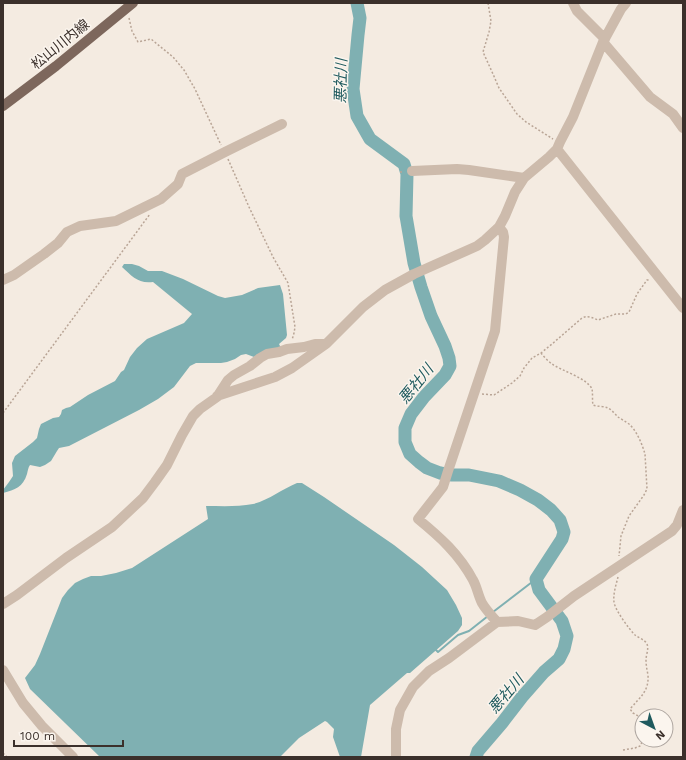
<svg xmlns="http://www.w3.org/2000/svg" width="686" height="760" viewBox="0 0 686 760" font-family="'Work Sans','Noto Sans JP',sans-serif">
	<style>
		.water { fill: #7fb0b2 }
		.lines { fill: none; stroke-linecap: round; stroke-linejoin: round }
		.stream { stroke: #7fb0b2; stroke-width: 2 }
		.river { stroke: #7fb0b2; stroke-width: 13 }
		.path { stroke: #b9a596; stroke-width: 1.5; stroke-dasharray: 2 2; stroke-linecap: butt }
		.minor { stroke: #cdbbac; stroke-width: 10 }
		.major { stroke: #7d675c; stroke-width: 10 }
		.labels { text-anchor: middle; stroke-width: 3; stroke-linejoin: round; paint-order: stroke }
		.street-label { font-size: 14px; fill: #3b302b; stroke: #fbf5ee }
		.water-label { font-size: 15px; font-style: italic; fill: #1f5a5e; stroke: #fbf5ee }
	</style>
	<rect width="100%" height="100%" fill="#f4ebe1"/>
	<!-- water -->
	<path class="water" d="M 124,264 L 132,264 L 139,266 L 148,271 L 162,271 L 183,279 L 218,296 L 225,298 L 242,295 L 258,288 L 280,285 L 283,294 L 287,335 L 286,338 L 279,344 L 281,348 L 254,357 L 246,354 L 241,355 L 235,359 L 227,362 L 221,363 L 196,363 L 190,366 L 174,387 L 158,399 L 139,410 L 69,446 L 59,448 L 57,451 L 51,461 L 45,465 L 40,467 L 30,465 C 28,468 28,470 27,474 C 23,487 15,490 3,493 L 3,490 L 9,482 L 13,476 L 12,463 L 15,456 L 33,442 L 37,438 L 39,429 L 41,424 L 53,418 L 59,417 L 61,414 L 62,410 L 66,408 L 70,407 L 88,395 L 115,381 L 121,372 L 124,370 L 130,357 L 137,348 L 147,339 L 184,323 L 192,314 L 153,282 C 138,284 132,276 122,267 Z
		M 297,483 L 302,483 L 324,497 L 394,545 L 422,567 L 447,590 L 456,605 L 462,618 L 462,625 L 458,631 L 410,673 L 407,673 L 370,705 L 361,757 L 340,757 L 333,737 L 334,729 L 327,722 L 325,721 L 299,738 L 280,757 L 100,757 L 30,689 L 25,678 L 35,665 L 40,654 L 62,598 L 68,590 L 75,583 L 83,579 L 91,576 L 101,576 L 116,573 L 132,568 L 208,519 L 206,506 C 221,506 238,507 253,504 C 269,500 282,489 297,483 Z"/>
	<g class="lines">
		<!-- stream -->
		<path class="stream" d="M 493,612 L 536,579
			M 436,650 L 438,652 L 458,635 L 469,631 L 488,616"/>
		<!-- river -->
		<path class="river" d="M 357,3 L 360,18 L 358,35 L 353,89 L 357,116 L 370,139 L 404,164 L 407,174 L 406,216 L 414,263 L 421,287 L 431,316 L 445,346 L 449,358 L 450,366 L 445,375 L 424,397 L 411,414 L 405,428 L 405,442 L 410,454 L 419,462 L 427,468 L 440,473 L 452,475 L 469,475 L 499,481 L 520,490 L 538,500 L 551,510 L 560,520 L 564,532 L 562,539 L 536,579 L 539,590 L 562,621 L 567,636 L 564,649 L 559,659 L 544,672 L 522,697 L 502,723 L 478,751 L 476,757"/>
		<!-- path -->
		<path class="path" d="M 488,3 L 491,21 L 489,32 L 483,52 L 493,74 L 499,88 L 517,114 L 526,122 L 553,139
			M 129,18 L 132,31 L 138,42 L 151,39 L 173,57 L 184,70 L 195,89 L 221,145
			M 228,159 L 249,207 L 273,257 L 288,283 L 295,327 L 294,333 L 292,340
			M 400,172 L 404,172
			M 541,353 C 544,357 548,361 552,364 C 562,371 587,378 592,389 C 593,394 592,400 593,405 C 598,407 604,406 608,408 C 612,410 615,414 618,417 C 621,419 625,421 629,424 C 637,431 642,444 645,454 L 647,489 L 644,495 L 629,516 L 621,536 L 619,556
			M 482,394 L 494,395 L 512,383 L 520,376 L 524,368 L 532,358 L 541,353 L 552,344 L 582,318 C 588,315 593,318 598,320 L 616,314 L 626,314 L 629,312 L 637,294 L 647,280 L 649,280
			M 3,413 L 150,214
			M 618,577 C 616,585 613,594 614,602 C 615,610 629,629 635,635 C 639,638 645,640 647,644 C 649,649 646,655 646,660 C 646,665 647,670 648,675 C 649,692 640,697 630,709 L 633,713 L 642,718
			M 623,750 L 635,748 L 640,746 L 643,740
			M 3,753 L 7,757"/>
		<!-- minor -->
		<path class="minor" d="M 573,3 L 577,11 L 605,39
			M 603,42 L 650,97 L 673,114 L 683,128
			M 557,149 L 683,308
			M 412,171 L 457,169 L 469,170 L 524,178
			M 3,280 L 14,275 L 44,254 L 58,243 L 67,232 L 80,226 L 116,221 L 161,199 L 178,184 L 182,174 L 225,152 L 282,124
			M 217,396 L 275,377 L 292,368 L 326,344
			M 3,604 L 17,595 L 66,558 L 112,527 L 143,498 L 155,482 L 167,465 L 182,435 L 193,416 L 200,409 L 217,397 L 228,380 L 234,375 L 250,366 L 260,358 L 267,354 L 279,352 L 287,349 L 304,347 L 315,344 L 326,344 L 363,307 L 385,290 L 414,274 L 477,246 L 485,240 L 499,227 L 505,216 L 515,192 L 524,178 L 549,157 L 557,149 L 560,142 L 573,117 L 603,42 L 621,9 L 626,3
			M 497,622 C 492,616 486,610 482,603 C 478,595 477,587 473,580 C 459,554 440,537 418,519 L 443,487 L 448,471 L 495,331 L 504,237 L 503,232 L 499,227
			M 3,670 L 23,703 L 42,726 L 73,757
			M 396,757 L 396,729 L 400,710 L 413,687 L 429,671 L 449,658 L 497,622 L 518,621 L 535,625 L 547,617 L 574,596 L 672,531 L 677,525 L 683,510"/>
		<!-- major -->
		<path class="major" d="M 3,106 L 56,66 L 133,3"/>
	</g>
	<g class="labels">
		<!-- street labels -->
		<g class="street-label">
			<text transform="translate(60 44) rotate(-39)" y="5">松山川内線</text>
		</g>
		<!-- water labels -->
		<g class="water-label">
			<text transform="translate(341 81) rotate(-89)" y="5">悪社川</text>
			<text transform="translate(416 384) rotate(-51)" y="5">悪社川</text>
			<text transform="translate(506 694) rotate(-50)" y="5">悪社川</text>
		</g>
	</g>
	<!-- border -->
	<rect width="686" height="760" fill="none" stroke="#3b302b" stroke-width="8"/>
	<!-- north arrow -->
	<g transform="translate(654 728) rotate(139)"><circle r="19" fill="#fbf5ee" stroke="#aea6a0"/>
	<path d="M0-3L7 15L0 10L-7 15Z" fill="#1f5a5e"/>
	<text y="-6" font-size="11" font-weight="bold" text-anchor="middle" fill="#3b302b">N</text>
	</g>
	<!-- scale -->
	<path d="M14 740v6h109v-6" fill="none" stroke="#3b302b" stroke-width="2"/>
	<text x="20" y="740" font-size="12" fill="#3b302b" stroke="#fbf5ee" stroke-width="3" paint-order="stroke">100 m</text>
</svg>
